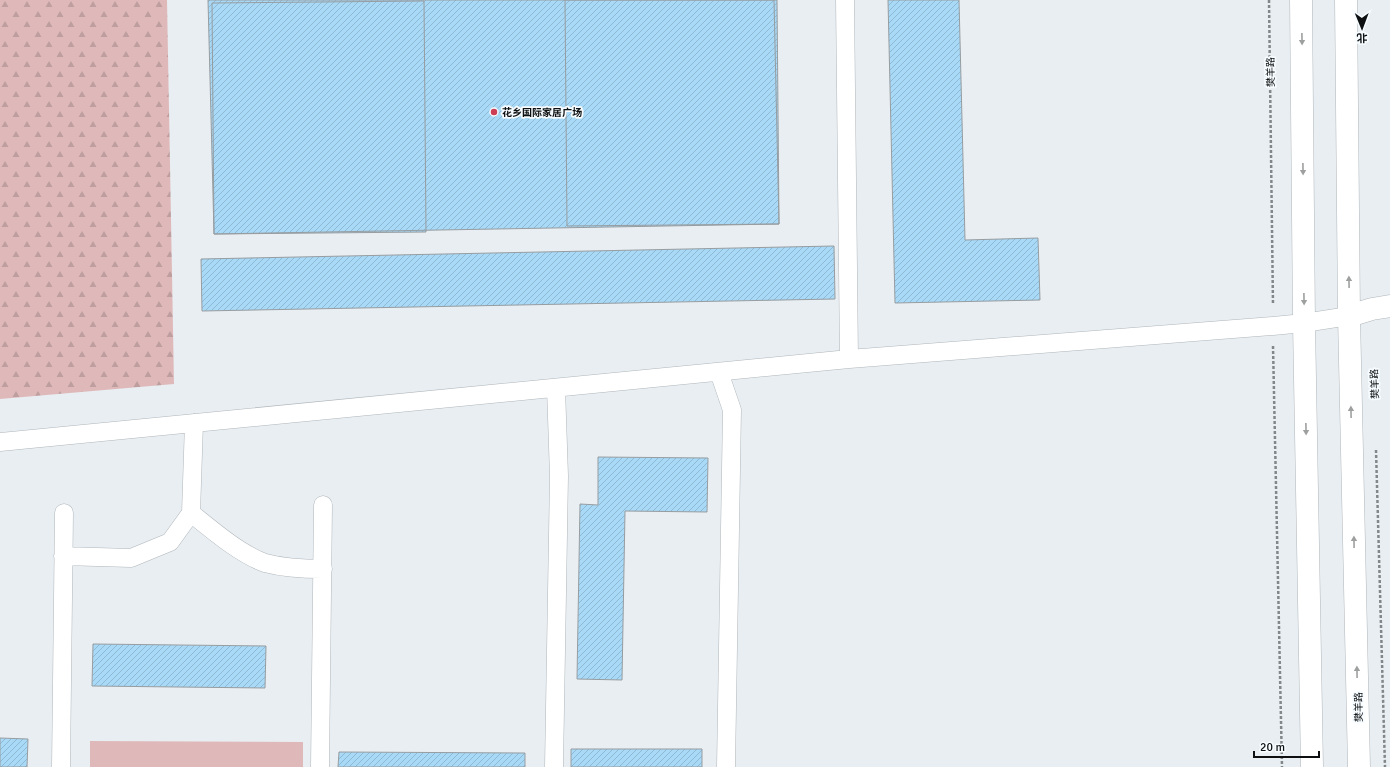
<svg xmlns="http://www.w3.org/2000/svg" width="1390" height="767" viewBox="0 0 1390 767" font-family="Signika,'Noto Sans SC',sans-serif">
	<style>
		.forest { fill: url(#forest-firs) }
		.garden { fill: #dfb9ba }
		.building { fill: url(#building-hatch); stroke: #979da1 }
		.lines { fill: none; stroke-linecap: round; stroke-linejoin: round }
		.street-casing { stroke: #b0b6ba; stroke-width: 19 }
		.secondary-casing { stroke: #b0b6ba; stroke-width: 23 }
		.path { stroke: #828789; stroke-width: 2.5; stroke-dasharray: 3 2; stroke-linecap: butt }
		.street { stroke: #fff; stroke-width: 18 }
		.secondary { stroke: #fff; stroke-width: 22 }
		.oneway { fill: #9e9f9f }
		.poi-dot { fill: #cd3d53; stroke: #f6fcff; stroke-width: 1.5 }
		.labels { text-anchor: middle; stroke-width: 3.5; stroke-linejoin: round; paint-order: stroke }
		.street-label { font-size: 10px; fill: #0d0f10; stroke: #f6fcff }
		.poi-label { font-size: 10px; font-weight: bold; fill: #0d0f10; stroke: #f6fcff; text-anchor: start }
	</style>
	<defs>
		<pattern id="forest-firs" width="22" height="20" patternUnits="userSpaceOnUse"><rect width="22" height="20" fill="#dfb9ba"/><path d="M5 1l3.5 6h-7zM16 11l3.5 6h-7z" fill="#be9e9f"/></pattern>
		<pattern id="building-hatch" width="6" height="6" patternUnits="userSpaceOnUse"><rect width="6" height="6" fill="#a8d9f6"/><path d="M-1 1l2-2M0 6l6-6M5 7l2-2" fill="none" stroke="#8fb9d2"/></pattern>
	</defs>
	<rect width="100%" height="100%" fill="#e8eef2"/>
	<!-- forest -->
	<path class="forest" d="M 0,0 L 167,0 L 174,384 L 0,399 Z"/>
	<!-- garden -->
	<path class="garden" d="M 90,741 L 303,742 L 303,767 L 90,767 Z"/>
	<!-- building -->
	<path class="building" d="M 208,0 L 774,0 L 779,224 L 214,234 Z
		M 565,0 L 777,0 L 779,224 L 567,226 Z
		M 888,0 L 959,0 L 965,240 L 1038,238 L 1040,300 L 895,303 Z
		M 424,1 L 426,232 L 214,234 L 212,3 Z
		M 834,246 L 835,299 L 202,311 L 201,259 Z
		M 598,457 L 708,458 L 707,512 L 625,511 L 622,680 L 577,679 L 580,504 L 598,505 Z
		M 93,644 L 266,646 L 265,688 L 92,686 Z
		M 0,738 L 28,739 L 27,767 L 0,767 Z
		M 571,749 L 702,749 L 702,767 L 571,767 Z
		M 339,752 L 525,753 L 525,767 L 338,767 Z"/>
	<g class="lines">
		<!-- street casing -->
		<g class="street-casing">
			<path id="street" d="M 845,0 L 849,359
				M 719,372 L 732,410 L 726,767
				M 0,442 L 849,359 L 1273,326 L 1304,323 L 1349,316
				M 191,513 C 212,530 240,554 265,563 C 284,568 304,569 323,569
				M 63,556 L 131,558 L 170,542 L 191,513 L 194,423
				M 61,767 L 64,513
				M 320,767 L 323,505
				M 554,767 L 559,476 L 556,388"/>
		</g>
		<!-- secondary casing -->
		<g class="secondary-casing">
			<path id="secondary" d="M 1301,0 L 1304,323 L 1312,767
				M 1346,0 L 1349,316 L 1359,767
				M 1349,316 L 1372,309 L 1390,306"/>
		</g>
		<!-- path -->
		<path class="path" d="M 1269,0 L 1273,305
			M 1273,346 L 1282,767
			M 1376,450 L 1385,767"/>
		<!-- street -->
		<use href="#street" class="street"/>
		<!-- secondary -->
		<use href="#secondary" class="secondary"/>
	</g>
	<!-- one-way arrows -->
	<defs><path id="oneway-solid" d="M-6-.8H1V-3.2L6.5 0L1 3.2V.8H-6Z"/></defs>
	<g class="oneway">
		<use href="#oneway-solid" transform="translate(1302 39) rotate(89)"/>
		<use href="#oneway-solid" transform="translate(1303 169) rotate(89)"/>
		<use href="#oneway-solid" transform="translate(1349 282) rotate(-91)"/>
		<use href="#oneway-solid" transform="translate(1304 299) rotate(89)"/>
		<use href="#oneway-solid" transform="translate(1351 412) rotate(-91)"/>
		<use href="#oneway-solid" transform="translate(1306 429) rotate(89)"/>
		<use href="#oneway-solid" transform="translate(1354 542) rotate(-91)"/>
		<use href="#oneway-solid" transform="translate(1357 672) rotate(-91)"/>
	</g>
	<!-- markers -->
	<circle class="poi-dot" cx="494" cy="112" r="4"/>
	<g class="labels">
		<!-- street labels -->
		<g class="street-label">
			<text transform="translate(1270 72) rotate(-91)" y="4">樊羊路</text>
			<text transform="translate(1374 384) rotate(-92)" y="4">樊羊路</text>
			<text transform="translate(1358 707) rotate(-91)" y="4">樊羊路</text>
		</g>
		<!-- poi labels -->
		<g class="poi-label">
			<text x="502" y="116">花乡国际家居广场</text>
		</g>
	</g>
	<!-- north arrow -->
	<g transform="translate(1362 28) rotate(179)" stroke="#f6fcff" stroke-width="3" paint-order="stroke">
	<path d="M0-3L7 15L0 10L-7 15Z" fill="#0d0f10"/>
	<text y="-6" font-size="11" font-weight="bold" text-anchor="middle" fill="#0d0f10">北</text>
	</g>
	<!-- scale -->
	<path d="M1254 751v6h65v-6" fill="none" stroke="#0d0f10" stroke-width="2"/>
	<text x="1260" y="751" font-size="12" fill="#0d0f10" stroke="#f6fcff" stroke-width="3" paint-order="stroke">20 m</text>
</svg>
